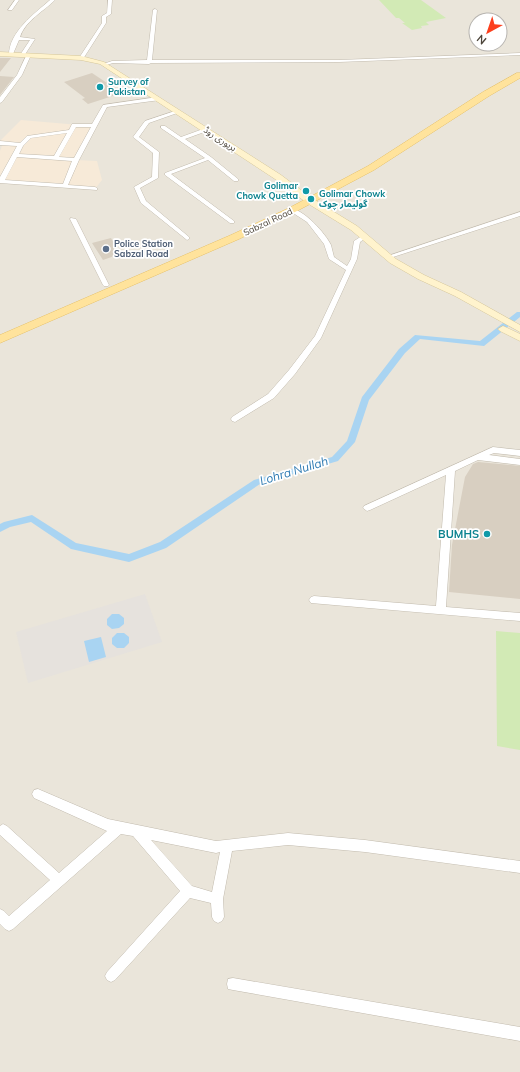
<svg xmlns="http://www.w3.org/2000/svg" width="520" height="1072" viewBox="0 0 520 1072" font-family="Mulish,'Noto Sans Arabic',sans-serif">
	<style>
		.residential { fill: #eae5da; fill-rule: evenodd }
		.commercial { fill: #f7ead8 }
		.industrial { fill: #e6e2dd }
		.green { fill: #d2eab5 }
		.water { fill: #a9d4f2 }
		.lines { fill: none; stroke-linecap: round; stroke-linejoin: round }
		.canal { fill: #a9d4f2; fill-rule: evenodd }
		.building { fill: #d8cfc1 }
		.street-casing { stroke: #c2bbae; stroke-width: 1 }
		.secondary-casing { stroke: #d6c79b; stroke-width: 1 }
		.primary-casing { stroke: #e6c16a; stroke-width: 1 }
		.street { fill: #fff; fill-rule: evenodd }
		.secondary { fill: #fff3cd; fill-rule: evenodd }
		.primary { fill: #ffe39c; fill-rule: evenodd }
		.culture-dot { fill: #0f9aa8; stroke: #fff; stroke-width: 1.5 }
		.service-dot { fill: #5c6f8a; stroke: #fff; stroke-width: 1.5 }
		.labels { text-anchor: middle; stroke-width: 3.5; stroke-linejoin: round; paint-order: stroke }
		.far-culture-label { font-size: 9px; font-weight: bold; fill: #0d838f; stroke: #fff; text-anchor: start }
		.far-street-label { font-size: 9px; fill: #4b4439; stroke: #fff }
		.far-service-label { font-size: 9px; font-weight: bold; fill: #4e5e75; stroke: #fff; text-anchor: start }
		.culture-label { font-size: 11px; font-weight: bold; fill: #0d838f; stroke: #fff; text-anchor: end }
		.water-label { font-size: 12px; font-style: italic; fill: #2e7ab2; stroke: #fff }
	</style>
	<rect width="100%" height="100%" fill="#f6f3ec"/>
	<!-- residential -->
	<path class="residential" d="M 0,0 L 520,0 L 520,1072 L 0,1072 ZM 476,20 L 500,20 L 500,44 L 476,44 Z"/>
	<!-- commercial -->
	<path class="commercial" d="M 21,120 L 91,126 L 76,160 L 97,161 L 102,180 L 95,189 L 0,183 L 0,151 L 3,143 L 0,141 Z"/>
	<!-- industrial -->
	<path class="industrial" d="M 145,594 L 162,642 L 28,683 L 16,632 Z"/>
	<!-- green -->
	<path class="green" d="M 379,0 L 421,0 L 446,18 L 426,22 L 429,25 L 421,26 L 422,28 L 412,30 L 402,23 L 405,23 L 399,18 L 396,18 Z
		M 496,631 L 520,633 L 520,750 L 497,746 Z"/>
	<!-- water -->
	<path class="water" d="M 112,614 L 119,614 L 124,618 L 124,624 L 119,628 L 112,629 L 107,625 L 107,619 Z
		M 117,633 L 124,633 L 129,637 L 129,643 L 124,648 L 117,648 L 112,644 L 112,638 Z
		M 101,637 L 106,657 L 89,662 L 84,641 Z"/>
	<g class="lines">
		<!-- canal -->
		<path class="canal" d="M 517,312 L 520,312 L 520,317 L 484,346 L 420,339 L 405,353 L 369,400 L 355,442 L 338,461 L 260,484 L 166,548 L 129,562 L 71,549 L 31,522 L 10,527 L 0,532 L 0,524 L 4,522 L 32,515 L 76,543 L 129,554 L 160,542 L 254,480 L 332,457 L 347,441 L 362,397 L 399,349 L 415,335 L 480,341 Z"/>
	</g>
	<!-- building -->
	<path class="building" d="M 0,58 L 11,58 L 0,72 Z
		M 92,73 L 122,93 L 88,104 L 82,99 L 85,98 L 64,82 Z
		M 0,76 L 14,77 L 0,95 Z
		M 111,238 L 120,254 L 103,260 L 92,243 Z
		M 478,462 L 520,466 L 520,599 L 449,592 L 452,545 L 465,477 L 473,464 Z"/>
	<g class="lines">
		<!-- street casing -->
		<g class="street-casing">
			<path id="street" d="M 15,0 L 19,0 L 12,10 L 8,10 Z
				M 50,0 L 55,0 C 44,11 25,21 20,37 L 35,39 L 24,56 L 20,55 L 30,40 L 19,40 L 13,54 L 9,55 C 9,32 34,14 50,0 Z
				M 108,0 L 112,0 L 111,14 L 106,17 L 106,23 L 83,59 L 79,59 L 79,58 L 102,23 L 102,16 L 107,13 Z
				M 155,9 L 157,10 L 152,60 L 339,60 L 520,53 L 520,55 L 339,62 L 151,63 L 149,64 L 113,63 L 103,66 L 103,64 L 112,61 L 147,60 L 153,10 Z
				M 27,54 L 31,55 L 22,75 L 2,102 L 0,103 L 0,97 L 17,75 Z
				M 158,97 L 161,99 L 160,100 L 107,107 L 79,160 L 68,185 L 95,187 L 97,188 L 97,190 L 0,183 L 0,177 L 17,146 L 0,145 L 0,141 L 20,143 L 27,136 L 69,130 L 72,124 L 92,124 L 103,105 ZM 76,127 L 91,127 L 74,158 L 59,157 ZM 67,133 L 54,156 L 19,154 L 23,146 L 31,138 ZM 17,157 L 72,161 L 63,184 L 5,180 Z
				M 175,111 L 180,112 L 149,123 L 139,137 L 159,152 L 158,178 L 140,188 L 146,201 L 189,237 L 189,239 L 187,240 L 141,203 L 134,187 L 152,177 L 153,153 L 133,137 L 145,121 Z
				M 161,126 L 165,126 L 181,137 L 203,129 L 207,129 L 207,131 L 185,139 L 211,157 L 238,179 L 238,181 L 234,181 L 208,160 L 171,174 L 234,221 L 234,223 L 230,223 L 165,175 L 165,173 L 205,158 L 161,128 Z
				M 290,209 C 302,207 326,234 331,245 C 332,249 333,253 334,257 L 347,266 L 351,259 L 354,241 L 362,236 L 367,237 L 360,242 L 357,259 L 321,338 L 295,374 L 274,398 L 235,422 L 232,421 L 231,419 L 232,417 L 268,394 L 289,370 L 315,336 L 346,270 L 329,259 L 324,244 L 307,222 L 290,211 Z
				M 520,212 L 520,216 L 390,258 L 386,258 L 385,257 Z
				M 71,218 L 76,219 L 109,285 L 108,286 L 104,286 L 103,285 L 70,219 Z
				M 493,447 L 520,450 L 520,456 L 494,453 L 489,455 L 520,459 L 520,465 L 478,460 L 455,471 L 446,607 L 520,613 L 520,621 L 311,603 L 309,600 L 311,597 L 314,596 L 436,606 L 446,475 L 370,510 L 367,511 L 363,508 L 364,506 Z
				M 38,789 L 108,819 L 216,841 L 288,833 L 365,840 L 520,861 L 520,873 L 365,852 L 288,845 L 232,851 L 223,899 L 224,917 L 222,921 L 218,923 L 214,921 L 212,917 L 211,903 L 190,898 L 115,980 L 111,982 L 107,980 L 105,976 L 107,972 L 180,891 L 133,836 L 121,834 L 13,929 L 9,931 L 5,929 L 0,924 L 0,909 L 4,911 L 9,916 L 50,880 L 0,835 L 0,826 L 3,824 L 7,826 L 59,873 L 107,831 L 34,798 L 32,794 L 34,790 ZM 151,840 L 216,853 L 220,852 L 212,892 L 192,886 Z
				M 233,978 L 520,1027 L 520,1041 L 233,990 L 228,989 L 227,984 L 228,979 Z"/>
		</g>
		<!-- secondary casing -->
		<g class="secondary-casing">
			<path id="secondary" d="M 0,52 L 81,56 L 104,62 L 281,175 L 313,199 L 357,226 L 396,259 L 424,275 L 461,292 L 520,325 L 520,332 L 455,296 L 418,279 L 390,263 L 351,230 L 307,203 L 275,179 L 100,64 L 81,60 L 0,56 Z
				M 503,326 L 520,334 L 520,341 L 500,331 L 498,329 Z"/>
		</g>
		<!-- primary casing -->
		<g class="primary-casing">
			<path id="primary" d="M 517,73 L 520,73 L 520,78 L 489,96 L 374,170 L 295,212 L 239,239 L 0,343 L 0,335 L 231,235 L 289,208 L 368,166 L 483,92 Z"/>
		</g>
		<!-- street -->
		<use href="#street" class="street"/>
		<!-- secondary -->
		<use href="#secondary" class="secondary"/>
		<!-- primary -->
		<use href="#primary" class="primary"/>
	</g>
	<!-- markers -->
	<g class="culture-dot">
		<circle cx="100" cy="87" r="4"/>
		<circle cx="306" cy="191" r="4"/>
		<circle cx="311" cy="199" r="4"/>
		<circle cx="487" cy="534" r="4"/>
	</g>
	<circle class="service-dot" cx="106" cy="249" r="4"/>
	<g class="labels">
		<!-- far-culture labels -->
		<g class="far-culture-label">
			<text x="108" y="85">Survey of<tspan x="108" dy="10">Pakistan</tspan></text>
			<text x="298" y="189" text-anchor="end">Golimar<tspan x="298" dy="10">Chowk Quetta</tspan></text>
			<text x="319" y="197">Golimar Chowk<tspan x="319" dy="10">گولیمار چوک</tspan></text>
		</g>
		<!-- far-street labels -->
		<g class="far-street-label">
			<text transform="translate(220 139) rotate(33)" y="3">بریوری روڈ</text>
			<text transform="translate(268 222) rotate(-25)" y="3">Sabzal Road</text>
		</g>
		<!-- far-service labels -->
		<g class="far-service-label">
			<text x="114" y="247">Police Station<tspan x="114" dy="10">Sabzal Road</tspan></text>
		</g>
		<!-- culture labels -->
		<g class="culture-label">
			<text x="479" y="538">BUMHS</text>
		</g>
		<!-- water labels -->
		<g class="water-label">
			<text transform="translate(294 471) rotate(-17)" y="4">Lohra Nullah</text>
		</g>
	</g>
	<!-- north arrow -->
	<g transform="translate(488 32) rotate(220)"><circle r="19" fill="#ffffff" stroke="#b7b4b0"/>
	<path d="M0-3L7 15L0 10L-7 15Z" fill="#fc3f1d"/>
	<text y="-6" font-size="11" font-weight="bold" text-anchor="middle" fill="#4b4439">N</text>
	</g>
</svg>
